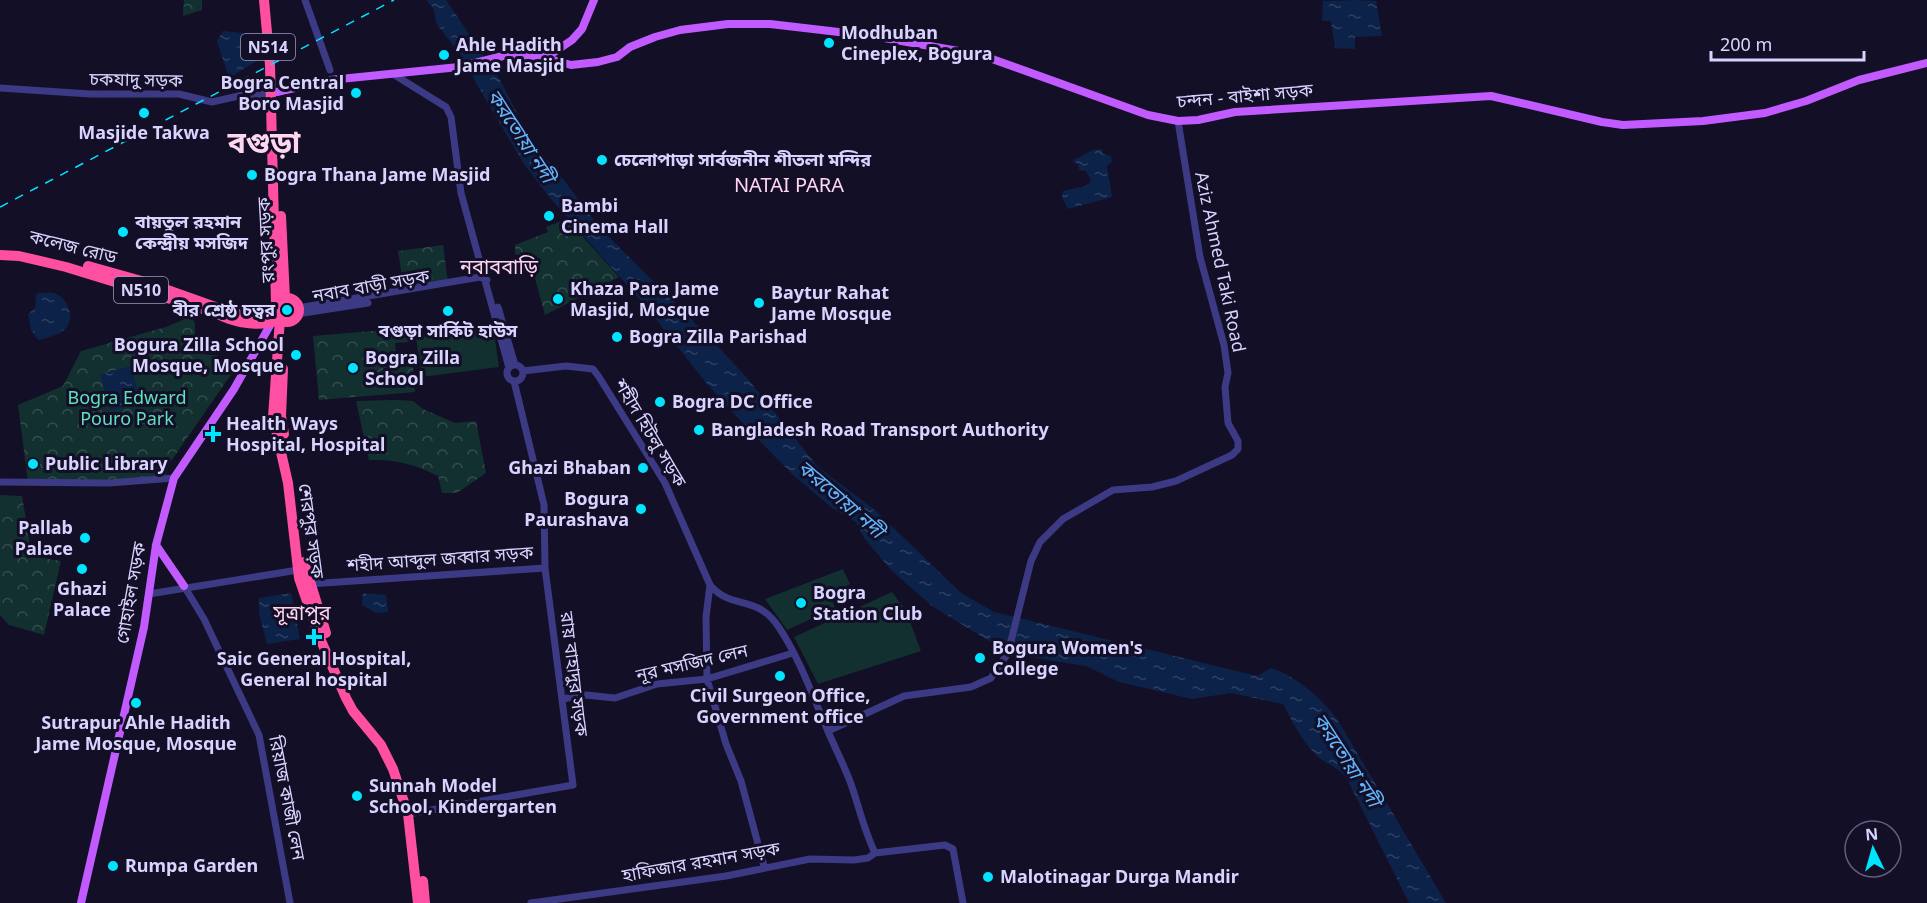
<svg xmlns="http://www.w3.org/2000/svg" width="1927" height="903" viewBox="0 0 1927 903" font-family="'Noto Sans','Noto Sans Bengali',sans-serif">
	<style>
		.park { fill: url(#park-crowns) }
		.garden { fill: #12302f }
		.water { fill: url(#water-ripples) }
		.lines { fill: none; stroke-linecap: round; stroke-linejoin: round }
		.minor { stroke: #3d3a85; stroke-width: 7 }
		.major { stroke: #c25bff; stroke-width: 8 }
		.highway { stroke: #ff4fa3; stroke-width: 10 }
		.rail { stroke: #00e5ff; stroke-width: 1.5; stroke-dasharray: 9 8; stroke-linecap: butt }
		.poi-dot { fill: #00e5ff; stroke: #130f26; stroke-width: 2 }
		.labels { text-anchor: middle; stroke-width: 6; stroke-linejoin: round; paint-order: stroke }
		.shield { fill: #130f26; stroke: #9e99be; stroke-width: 1.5 }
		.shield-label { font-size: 16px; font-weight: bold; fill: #d9d4ff }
		.poi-label { font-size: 18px; font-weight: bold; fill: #d9d4ff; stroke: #130f26; text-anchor: start }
		.street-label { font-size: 18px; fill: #d9d4ff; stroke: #130f26 }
		.park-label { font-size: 18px; fill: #5fe0c0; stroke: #130f26 }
		.water-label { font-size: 20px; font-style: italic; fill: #62b6ff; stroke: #130f26 }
		.neighbourhood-label { font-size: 20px; fill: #ffd6f0; stroke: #130f26 }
		.town-label { font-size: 30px; font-weight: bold; fill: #ffd6f0; stroke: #130f26 }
	</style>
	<defs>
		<pattern id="park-crowns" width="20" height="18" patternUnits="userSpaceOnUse" patternTransform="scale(1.5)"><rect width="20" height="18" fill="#12302f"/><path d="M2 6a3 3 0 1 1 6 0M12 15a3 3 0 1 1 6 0" fill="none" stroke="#344d4e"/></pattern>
		<pattern id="water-ripples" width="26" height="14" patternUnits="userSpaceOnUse" patternTransform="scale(1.5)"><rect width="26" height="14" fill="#0c2248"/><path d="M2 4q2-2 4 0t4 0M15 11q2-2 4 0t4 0" fill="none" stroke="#2f4163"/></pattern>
	</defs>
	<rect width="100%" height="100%" fill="#130f26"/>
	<!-- park -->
	<path class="park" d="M 184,0 L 202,0 L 202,10 L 183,16 Z
		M 567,219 L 619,277 L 545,315 L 530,260 L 484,275 L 482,270 L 521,256 L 515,254 L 515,245 L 548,232 L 546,227 Z
		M 443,245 L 448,283 L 404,289 L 398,251 Z
		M 192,316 L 195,324 L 195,353 L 219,356 L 219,364 L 237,366 L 169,464 L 165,478 L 28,482 L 18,405 L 63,386 L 81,351 L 166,327 Z
		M 409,328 L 410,342 L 395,343 L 397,367 L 413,366 L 415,392 L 319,400 L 313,336 Z
		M 398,400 L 413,401 L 423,409 L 455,423 L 476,421 L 486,473 L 457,493 L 442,493 L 438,476 C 415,464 395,459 369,460 L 356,401 Z
		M 0,495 L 22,496 L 32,556 L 61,561 L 44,635 L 9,625 L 0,615 Z"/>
	<!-- garden -->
	<path class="garden" d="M 493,326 L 499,367 L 422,377 L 416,338 Z
		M 843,569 L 850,584 L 830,595 L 835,608 L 787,630 L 765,599 Z
		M 892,592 L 906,611 L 921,651 L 818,684 L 794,637 Z"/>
	<!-- water -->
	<path class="water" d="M 426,0 L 446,0 L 500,80 L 534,146 L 555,168 L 598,226 L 711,339 L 748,379 L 818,467 L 875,510 L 961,593 L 994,612 L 1257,676 L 1271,668 C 1298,677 1320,697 1337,719 L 1446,903 L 1409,903 L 1346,777 C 1335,765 1325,764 1316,755 C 1302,741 1292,721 1283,704 L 1231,693 L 1192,699 L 1119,682 L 1086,666 L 1047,660 L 1002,649 L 932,606 L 891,570 L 864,538 L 856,522 L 832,508 L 793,475 L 751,432 L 707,384 L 643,303 L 550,198 L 524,164 L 476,83 L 466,62 L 436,23 L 434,10 Z
		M 1358,0 L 1376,1 L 1382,36 L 1355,37 L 1355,49 L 1335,48 L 1331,21 L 1322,21 L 1323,1 Z
		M 223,31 L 252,34 L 257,61 L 229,78 L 217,41 Z
		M 1102,149 L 1103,154 L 1111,156 L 1112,162 L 1107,166 L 1112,197 L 1068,209 L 1062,197 L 1063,191 L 1086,186 L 1091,181 L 1086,171 L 1079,170 L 1078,164 L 1072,161 L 1093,150 Z
		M 39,293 C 44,293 50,292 54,293 C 68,297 76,319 65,329 C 59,335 47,338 38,340 L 31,330 L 28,314 L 35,308 L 36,295 Z
		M 131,366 L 141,403 L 110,411 L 100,374 Z
		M 291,593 L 300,639 L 267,644 L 259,613 L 259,598 Z
		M 363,593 L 386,595 L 388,612 L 376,613 L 362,605 Z"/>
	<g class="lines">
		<!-- minor -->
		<path class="minor" d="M 305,0 L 330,70
			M 393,74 L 446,107 L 451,117 L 461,193 L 509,368
			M 0,88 L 90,94 L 179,94 L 212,102 L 243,95 L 270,94
			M 498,307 L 515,365
			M 298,308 L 480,277 L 487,280
			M 297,314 L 368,303
			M507 373a8 8 0 1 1 16 0a8 8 0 1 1-16 0Z
			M 523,371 L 566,366 L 593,369 L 599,377 L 665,483 L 710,585 C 732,611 755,593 778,626 C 799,657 812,694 827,729 C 835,748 844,765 851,784 C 859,807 864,830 875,853
			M 0,482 L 109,483 L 174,478
			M 309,584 L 545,568
			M 710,585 L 706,617 L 707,679 L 726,744 L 741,781 L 764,866
			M 184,586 L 204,619 L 259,735 L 290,903
			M 149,594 L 298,570
			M 562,699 L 586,695 L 615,698 L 657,684 L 707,679 L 793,653
			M 828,731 L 904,696 L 971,687 L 991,678 L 1008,653 L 1031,561 L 1040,542 L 1063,519 L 1113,490 L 1152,487 L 1176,481 L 1232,455 L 1238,449 L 1238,441 L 1228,423 L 1225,387 L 1228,373 L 1224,345 L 1200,257 L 1178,121
			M 408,814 L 573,785 L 545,568 L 544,505 L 514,381
			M 531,903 L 726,876 L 810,859 L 854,860 L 868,858 L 875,853 L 945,845 L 953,849 L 963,903"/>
		<!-- major -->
		<path class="major" d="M 539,56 L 571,65 L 598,62 L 617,57 L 630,47 L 655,37 L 680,30 L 728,24 L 770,24 L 873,36 L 981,55 L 1148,115 L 1178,121 L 1198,120 L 1235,112 L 1491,96 L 1602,122 L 1623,125 L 1703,121 L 1765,113 L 1806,101 L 1859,80 L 1927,63
			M 277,92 L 330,80 L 459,67 L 507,55 L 539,56 L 553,53 L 572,40 L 582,29 L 594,0
			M 156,545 L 184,586
			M 81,903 L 144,627 L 156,545 L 174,478 L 234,389 L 273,320"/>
		<!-- highway -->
		<path class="highway" d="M 264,0 L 270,65 L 276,304
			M 281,216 L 285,298
			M 0,255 L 19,256 L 66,267 L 216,313 C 233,323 261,328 280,319 L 273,417 L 288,483 L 299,578 L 319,636 L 346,698 L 353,711 L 381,745 L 393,769 L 408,814 L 418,903
			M 88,266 L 145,282 L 235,314 L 276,314
			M275 310a12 12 0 1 1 24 0a12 12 0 1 1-24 0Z
			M 283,369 L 281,416 L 284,434
			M 304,562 L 326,633
			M 423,881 L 425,903"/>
		<!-- rail -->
		<path class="rail" d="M 0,207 L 394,0"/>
	</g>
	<!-- markers -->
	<g class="poi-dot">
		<circle cx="829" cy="43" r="6"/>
		<circle cx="444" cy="55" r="6"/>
		<circle cx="356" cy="93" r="6"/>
		<circle cx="144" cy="113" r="6"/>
		<circle cx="602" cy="160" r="6"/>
		<circle cx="252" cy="175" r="6"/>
		<circle cx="549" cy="216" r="6"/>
		<circle cx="123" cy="232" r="6"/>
		<circle cx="558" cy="299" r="6"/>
		<circle cx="759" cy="303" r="6"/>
		<circle cx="287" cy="310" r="6"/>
		<circle cx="448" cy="311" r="6"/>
		<circle cx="617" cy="337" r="6"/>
		<circle cx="296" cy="355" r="6"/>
		<circle cx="353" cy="368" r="6"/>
		<circle cx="660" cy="402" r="6"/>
		<circle cx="699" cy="430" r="6"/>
		<path d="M210 425h6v6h6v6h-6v6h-6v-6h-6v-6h6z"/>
		<circle cx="33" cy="464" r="6"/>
		<circle cx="643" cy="468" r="6"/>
		<circle cx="641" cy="509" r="6"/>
		<circle cx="85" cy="538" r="6"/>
		<circle cx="82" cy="569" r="6"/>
		<circle cx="801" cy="603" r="6"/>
		<path d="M311 628h6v6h6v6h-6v6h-6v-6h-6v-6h6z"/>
		<circle cx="980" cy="658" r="6"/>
		<circle cx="780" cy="676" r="6"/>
		<circle cx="136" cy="703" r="6"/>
		<circle cx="357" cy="796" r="6"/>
		<circle cx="113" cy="866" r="6"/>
		<circle cx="988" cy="877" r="6"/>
	</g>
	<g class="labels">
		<!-- shield labels -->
		<g class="shield">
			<rect x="241" y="34" width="54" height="26" rx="4.5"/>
			<rect x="114" y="277" width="54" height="26" rx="4.5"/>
		</g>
		<g class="shield-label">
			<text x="268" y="53">N514</text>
			<text x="141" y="296">N510</text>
		</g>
		<!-- poi labels -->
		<g class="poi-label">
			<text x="841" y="39">Modhuban<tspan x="841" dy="21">Cineplex, Bogura</tspan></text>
			<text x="456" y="51">Ahle Hadith<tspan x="456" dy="21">Jame Masjid</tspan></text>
			<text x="344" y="89" text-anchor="end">Bogra Central<tspan x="344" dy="21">Boro Masjid</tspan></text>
			<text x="144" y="139" text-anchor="middle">Masjide Takwa</text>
			<text x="614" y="166">চেলোপাড়া সার্বজনীন শীতলা মন্দির</text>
			<text x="264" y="181">Bogra Thana Jame Masjid</text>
			<text x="561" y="212">Bambi<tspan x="561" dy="21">Cinema Hall</tspan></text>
			<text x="135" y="228">বায়তুল রহমান<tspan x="135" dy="21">কেন্দ্রীয় মসজিদ</tspan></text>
			<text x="570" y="295">Khaza Para Jame<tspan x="570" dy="21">Masjid, Mosque</tspan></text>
			<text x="771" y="299">Baytur Rahat<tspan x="771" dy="21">Jame Mosque</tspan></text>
			<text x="275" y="316" text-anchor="end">বীর শ্রেষ্ঠ চত্বর</text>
			<text x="448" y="337" text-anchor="middle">বগুড়া সার্কিট হাউস</text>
			<text x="629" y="343">Bogra Zilla Parishad</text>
			<text x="284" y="351" text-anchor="end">Bogura Zilla School<tspan x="284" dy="21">Mosque, Mosque</tspan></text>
			<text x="365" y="364">Bogra Zilla<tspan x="365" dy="21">School</tspan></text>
			<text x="672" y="408">Bogra DC Office</text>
			<text x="226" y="430">Health Ways<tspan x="226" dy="21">Hospital, Hospital</tspan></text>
			<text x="711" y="436">Bangladesh Road Transport Authority</text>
			<text x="45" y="470">Public Library</text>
			<text x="631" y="474" text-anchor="end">Ghazi Bhaban</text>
			<text x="629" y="505" text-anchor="end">Bogura<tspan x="629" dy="21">Paurashava</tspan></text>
			<text x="73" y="534" text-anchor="end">Pallab<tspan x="73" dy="21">Palace</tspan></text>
			<text x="82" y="595" text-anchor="middle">Ghazi<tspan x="82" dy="21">Palace</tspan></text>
			<text x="813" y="599">Bogra<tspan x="813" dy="21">Station Club</tspan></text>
			<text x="992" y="654">Bogura Women's<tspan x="992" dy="21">College</tspan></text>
			<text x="314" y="665" text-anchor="middle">Saic General Hospital,<tspan x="314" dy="21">General hospital</tspan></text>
			<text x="780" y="702" text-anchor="middle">Civil Surgeon Office,<tspan x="780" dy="21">Government office</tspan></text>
			<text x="136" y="729" text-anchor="middle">Sutrapur Ahle Hadith<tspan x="136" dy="21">Jame Mosque, Mosque</tspan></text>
			<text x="369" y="792">Sunnah Model<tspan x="369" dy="21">School, Kindergarten</tspan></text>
			<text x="125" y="872">Rumpa Garden</text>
			<text x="1000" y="883">Malotinagar Durga Mandir</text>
		</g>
		<!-- street labels -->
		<g class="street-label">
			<text transform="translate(136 80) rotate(1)" y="6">চকযাদু সড়ক</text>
			<text transform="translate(1245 96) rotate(-5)" y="6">চন্দন - বাইশা সড়ক</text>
			<text transform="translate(266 240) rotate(-93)" y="6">রংপুর সড়ক</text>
			<text transform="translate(73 247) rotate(14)" y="6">কলেজ রোড</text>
			<text transform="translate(1220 262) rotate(78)" y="6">Aziz Ahmed Taki Road</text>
			<text transform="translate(371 286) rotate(-10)" y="6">নবাব বাড়ী সড়ক</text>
			<text transform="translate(650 433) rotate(59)" y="6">শহীদ হিটলু সড়ক</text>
			<text transform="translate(311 531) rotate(82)" y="6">শেরপুর সড়ক</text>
			<text transform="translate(440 559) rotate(-4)" y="6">শহীদ আব্দুল জব্বার সড়ক</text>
			<text transform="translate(131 593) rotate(-80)" y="6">গোহাইল সড়ক</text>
			<text transform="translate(692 663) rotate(-13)" y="6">নূর মসজিদ লেন</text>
			<text transform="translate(574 674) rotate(83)" y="6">রায় বাহাদুর সড়ক</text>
			<text transform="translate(287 798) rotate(79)" y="6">রিয়াজ কাজী লেন</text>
			<text transform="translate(701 862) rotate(-10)" y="6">হাফিজার রহমান সড়ক</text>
		</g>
		<!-- park labels -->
		<g class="park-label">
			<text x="127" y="404">Bogra Edward<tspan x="127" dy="21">Pouro Park</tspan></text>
		</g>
		<!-- water labels -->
		<g class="water-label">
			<text transform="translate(521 136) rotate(57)" y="7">করতোয়া নদী</text>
			<text transform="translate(841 499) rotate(41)" y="7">করতোয়া নদী</text>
			<text transform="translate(1347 760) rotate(57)" y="7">করতোয়া নদী</text>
		</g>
		<!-- neighbourhood labels -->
		<g class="neighbourhood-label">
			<text x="789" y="192">NATAI PARA</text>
			<text x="499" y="274">নবাববাড়ি</text>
			<text x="302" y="620">সূত্রাপুর</text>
		</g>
		<!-- town labels -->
		<g class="town-label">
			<text x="264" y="153">বগুড়া</text>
		</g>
	</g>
	<!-- north arrow -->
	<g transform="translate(1873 849) rotate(355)"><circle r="28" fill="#130f26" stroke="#625e7d" stroke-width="1.5"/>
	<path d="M0-4.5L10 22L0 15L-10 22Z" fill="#00e5ff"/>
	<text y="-9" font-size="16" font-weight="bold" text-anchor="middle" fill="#d9d4ff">N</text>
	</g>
	<!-- scale -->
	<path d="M1711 51v9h153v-9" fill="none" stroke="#d9d4ff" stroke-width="3"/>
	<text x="1720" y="51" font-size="18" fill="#d9d4ff" stroke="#130f26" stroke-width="4.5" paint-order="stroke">200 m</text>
</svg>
